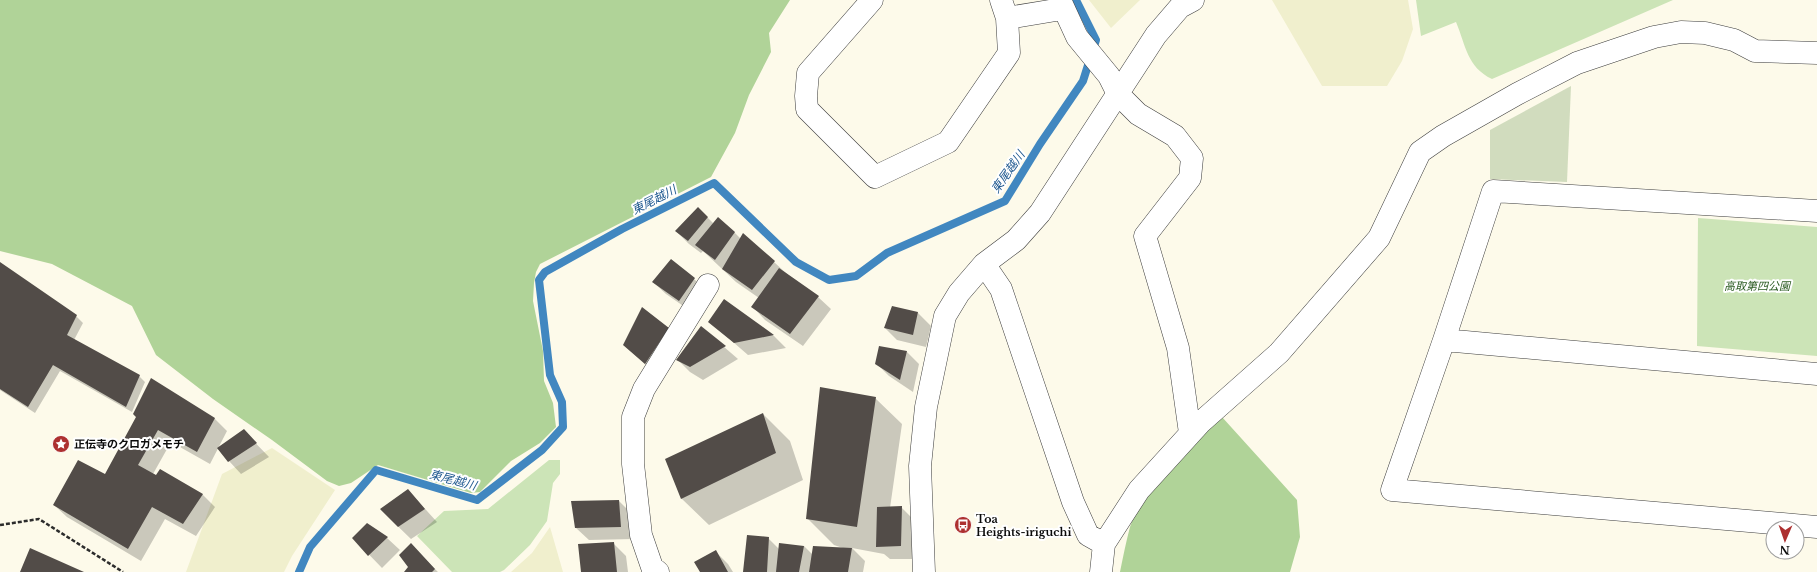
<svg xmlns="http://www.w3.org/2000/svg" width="1817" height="572" viewBox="0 0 1817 572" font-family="'Libre Baskerville','Noto Sans JP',serif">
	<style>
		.farmland { fill: #f0efcd }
		.green { fill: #cce4b7 }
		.forest { fill: #b0d398 }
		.cemetery { fill: #d1dcbe }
		.shadow { fill: #0003 }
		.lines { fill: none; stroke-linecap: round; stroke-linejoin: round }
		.stream { stroke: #4187c0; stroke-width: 8 }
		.building { fill: #524c48 }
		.minor-casing { stroke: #3d3d3d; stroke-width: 23 }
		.path { stroke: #2c2c2c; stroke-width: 2.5; stroke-dasharray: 4 2; stroke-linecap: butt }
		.minor { stroke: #fff; stroke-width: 22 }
		.labels { text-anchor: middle; stroke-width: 4; stroke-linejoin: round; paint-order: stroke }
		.park-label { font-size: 11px; font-style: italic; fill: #2b5b22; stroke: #fff }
		.poi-label { font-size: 11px; font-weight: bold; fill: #0a0a0a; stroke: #fff; text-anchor: start }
		.water-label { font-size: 12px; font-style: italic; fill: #205990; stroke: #fff }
	</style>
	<rect width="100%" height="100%" fill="#fdfaea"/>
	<!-- farmland -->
	<path class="farmland" d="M 1089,0 L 1140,0 L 1111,28 Z
		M 1272,0 L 1408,0 L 1413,29 L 1402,61 L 1387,86 L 1322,86 Z
		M 272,448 L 335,490 L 292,556 L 284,572 L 186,572 L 222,474 Z
		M 550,527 L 563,572 L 511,572 L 532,553 Z"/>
	<!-- green -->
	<path class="green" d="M 1416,0 L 1673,0 L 1492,79 C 1467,67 1466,46 1456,22 L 1421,36 Z
		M 1698,218 L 1817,227 L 1817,356 L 1697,346 Z
		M 549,460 L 560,460 L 560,474 L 553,483 L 547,521 L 530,545 L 504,570 L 500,572 L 452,572 L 417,536 L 444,511 L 488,509 Z"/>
	<!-- forest -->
	<path class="forest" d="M 0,0 L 790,0 L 769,33 L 771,52 L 749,95 L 735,133 L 711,177 L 540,264 L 536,272 L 534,283 L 533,301 L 543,351 L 544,381 L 553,403 L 556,427 L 540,443 L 511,461 L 480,492 L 471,493 L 378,465 L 351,483 L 339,486 L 327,481 L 272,440 L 213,399 L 156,355 L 132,306 L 52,264 L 0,251 Z
		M 1222,417 L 1297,500 L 1300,537 L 1290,572 L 1120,572 C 1123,557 1126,542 1130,527 C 1143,489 1193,445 1222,417 Z"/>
	<!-- cemetery -->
	<path class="cemetery" d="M 1571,86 L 1567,182 L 1490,179 L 1490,130 Z"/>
	<!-- shadow -->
	<path class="shadow" d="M 698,208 L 714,224 L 734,232 L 741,239 L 774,262 L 787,274 L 818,297 L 831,309 L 803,346 L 765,320 L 753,307 L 759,298 L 736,282 L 703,251 L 701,253 L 689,244 L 676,231 Z
		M 0,263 L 76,316 L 83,323 L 74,340 L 139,376 L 145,382 L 132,412 L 60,371 L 35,413 L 0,390 Z
		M 694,279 L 707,291 L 692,312 L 666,294 L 653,282 Z
		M 724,301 L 774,336 L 786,348 L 748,355 L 710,322 Z
		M 918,313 L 931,326 L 926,347 L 897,340 L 885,328 Z
		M 701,327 L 738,359 L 703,380 L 690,372 L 678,360 Z
		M 668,329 L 658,376 L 624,345 Z
		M 907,352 L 919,364 L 913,392 L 889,376 L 876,363 Z
		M 875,398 L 902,424 L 890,508 L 901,507 L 914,520 L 913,559 L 890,559 L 884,554 L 852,548 L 865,561 L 863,572 L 744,572 L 768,538 L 779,549 L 804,546 L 813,555 L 843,548 L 834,545 L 807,518 Z
		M 763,414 L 790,441 L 803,480 L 709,525 L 682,499 L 666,460 Z
		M 137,417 L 214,418 L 227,431 L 210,464 L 171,442 L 153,474 L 202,494 L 215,507 L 196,536 L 165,519 L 141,561 L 67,517 L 54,505 L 106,475 Z
		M 244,431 L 269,457 L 241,474 L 218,449 Z
		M 408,490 L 437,522 L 411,539 L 381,510 Z
		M 619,501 L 632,514 L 634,539 L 589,540 L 576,528 Z
		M 353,538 L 387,538 L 400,550 L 382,568 Z
		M 614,544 L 626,556 L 628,572 L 582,572 Z
		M 715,551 L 728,564 L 733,572 L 701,572 Z
		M 423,557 L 438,572 L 405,572 Z"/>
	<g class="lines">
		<!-- stream -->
		<path class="stream" d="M 299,572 L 310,547 L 376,470 L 477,500 L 542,450 L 563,427 L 562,402 L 550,375 L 539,280 L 545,272 L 622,229 L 714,183 L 796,262 L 829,280 L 856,276 L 887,253 L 1005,201 L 1040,144 L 1083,81 L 1096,40 L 1076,0"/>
	</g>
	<!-- building -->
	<path class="building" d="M 698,207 L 708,217 L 688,241 L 675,231 Z
		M 718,217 L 735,232 L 715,260 L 695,245 Z
		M 743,233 L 775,261 L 752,290 L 722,269 Z
		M 671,259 L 695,278 L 679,301 L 652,282 Z
		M 0,262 L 77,315 L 67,335 L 140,375 L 126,407 L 53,365 L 28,407 L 0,389 Z
		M 779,268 L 819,296 L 790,334 L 751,307 Z
		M 724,299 L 774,335 L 734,343 L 708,322 Z
		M 892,306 L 918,312 L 913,335 L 884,328 Z
		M 642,307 L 669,328 L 645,364 L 623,345 Z
		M 701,326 L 726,346 L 690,367 L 676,360 Z
		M 879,346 L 907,351 L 900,380 L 875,364 Z
		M 151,378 L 215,418 L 197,452 L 158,430 L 138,465 L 156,475 L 160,469 L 203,494 L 183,524 L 152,507 L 128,549 L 53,505 L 78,460 L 105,474 L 136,417 L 133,414 Z
		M 820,387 L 876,397 L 857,527 L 806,519 Z
		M 763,413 L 776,453 L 681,499 L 665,459 Z
		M 244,429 L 257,443 L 228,462 L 217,448 Z
		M 408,489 L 425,509 L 398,527 L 380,509 Z
		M 619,500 L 621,527 L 575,528 L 571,501 Z
		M 902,506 L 901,546 L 876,547 L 877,507 Z
		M 367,523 L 388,537 L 368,556 L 352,538 Z
		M 747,535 L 769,537 L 767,572 L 743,572 Z
		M 614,542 L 617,572 L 581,572 L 578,544 Z
		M 411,543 L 435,569 L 432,572 L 404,572 L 408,567 L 399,555 Z
		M 779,543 L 804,546 L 799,572 L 776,572 Z
		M 813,546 L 852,548 L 848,572 L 809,572 Z
		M 30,548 L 84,572 L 20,572 Z
		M 716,550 L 728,572 L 700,572 L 694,562 Z"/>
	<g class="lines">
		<!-- minor casing -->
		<g class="minor-casing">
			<path id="minor" d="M 872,0 L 808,73 L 806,96 L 807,109 L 875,177 L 948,142 L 1009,53 L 1007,18 L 1001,0
				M 1060,0 L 1077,37 L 1109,76 L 1118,94 L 1138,114 L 1175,136 L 1192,158 L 1190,178 L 1145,236 L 1178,348 L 1190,433
				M 1007,18 L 1062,9
				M 1817,211 L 1493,191 L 1444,340 L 1392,490 L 1817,527
				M 984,264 L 1001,289 L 1073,502 L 1088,535 L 1104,544
				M 1444,340 L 1817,374
				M 658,572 L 652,567 L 641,535 L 633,464 L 633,417 L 644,389 L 708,285
				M 924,572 L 920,466 L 926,407 L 945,316 L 959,293 L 984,264 L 1016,240 L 1040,213 L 1156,35 L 1180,7 L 1193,0
				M 1101,572 L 1104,544 L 1139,490 L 1200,423 L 1279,353 L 1379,238 L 1420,152 L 1443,136 L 1517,94 L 1577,63 L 1654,37 L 1681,32 L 1705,33 L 1734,40 L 1755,51 L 1817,53"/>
		</g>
		<!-- path -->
		<path class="path" d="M 0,525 L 39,519 L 123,572"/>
		<!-- minor -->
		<use href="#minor" class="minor"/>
	</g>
	<!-- icons -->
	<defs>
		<g id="sight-disc" transform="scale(0.9)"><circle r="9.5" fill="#ad3030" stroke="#fff"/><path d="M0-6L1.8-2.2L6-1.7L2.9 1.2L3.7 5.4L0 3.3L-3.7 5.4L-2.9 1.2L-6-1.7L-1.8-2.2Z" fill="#fff"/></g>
		<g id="bus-disc" transform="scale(0.9)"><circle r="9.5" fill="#ad3030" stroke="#fff"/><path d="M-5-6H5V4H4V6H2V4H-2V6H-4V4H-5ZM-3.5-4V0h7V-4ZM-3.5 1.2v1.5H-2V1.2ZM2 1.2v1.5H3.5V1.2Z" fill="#fff"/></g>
	</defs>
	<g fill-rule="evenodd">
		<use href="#sight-disc" x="61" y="444"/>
		<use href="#bus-disc" x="963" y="525"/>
	</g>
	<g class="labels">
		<!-- park labels -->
		<g class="park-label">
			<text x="1757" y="290">高取第四公園</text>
		</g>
		<!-- poi labels -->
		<g class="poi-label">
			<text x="74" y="448">正伝寺のクロガメモチ</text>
			<text x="976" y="523">Toa<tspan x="976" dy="13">Heights-iriguchi</tspan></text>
		</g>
		<!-- water labels -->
		<g class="water-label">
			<text transform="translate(1008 172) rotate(-55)" y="4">東尾越川</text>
			<text transform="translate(654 200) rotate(-27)" y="4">東尾越川</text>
			<text transform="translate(453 480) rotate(15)" y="4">東尾越川</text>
		</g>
	</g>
	<!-- north arrow -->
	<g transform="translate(1785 540) rotate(182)"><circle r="19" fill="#ffffff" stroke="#9d9d9d"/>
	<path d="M0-3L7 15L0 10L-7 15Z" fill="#ad3030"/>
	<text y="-6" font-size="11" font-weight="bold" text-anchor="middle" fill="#0a0a0a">N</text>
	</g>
</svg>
